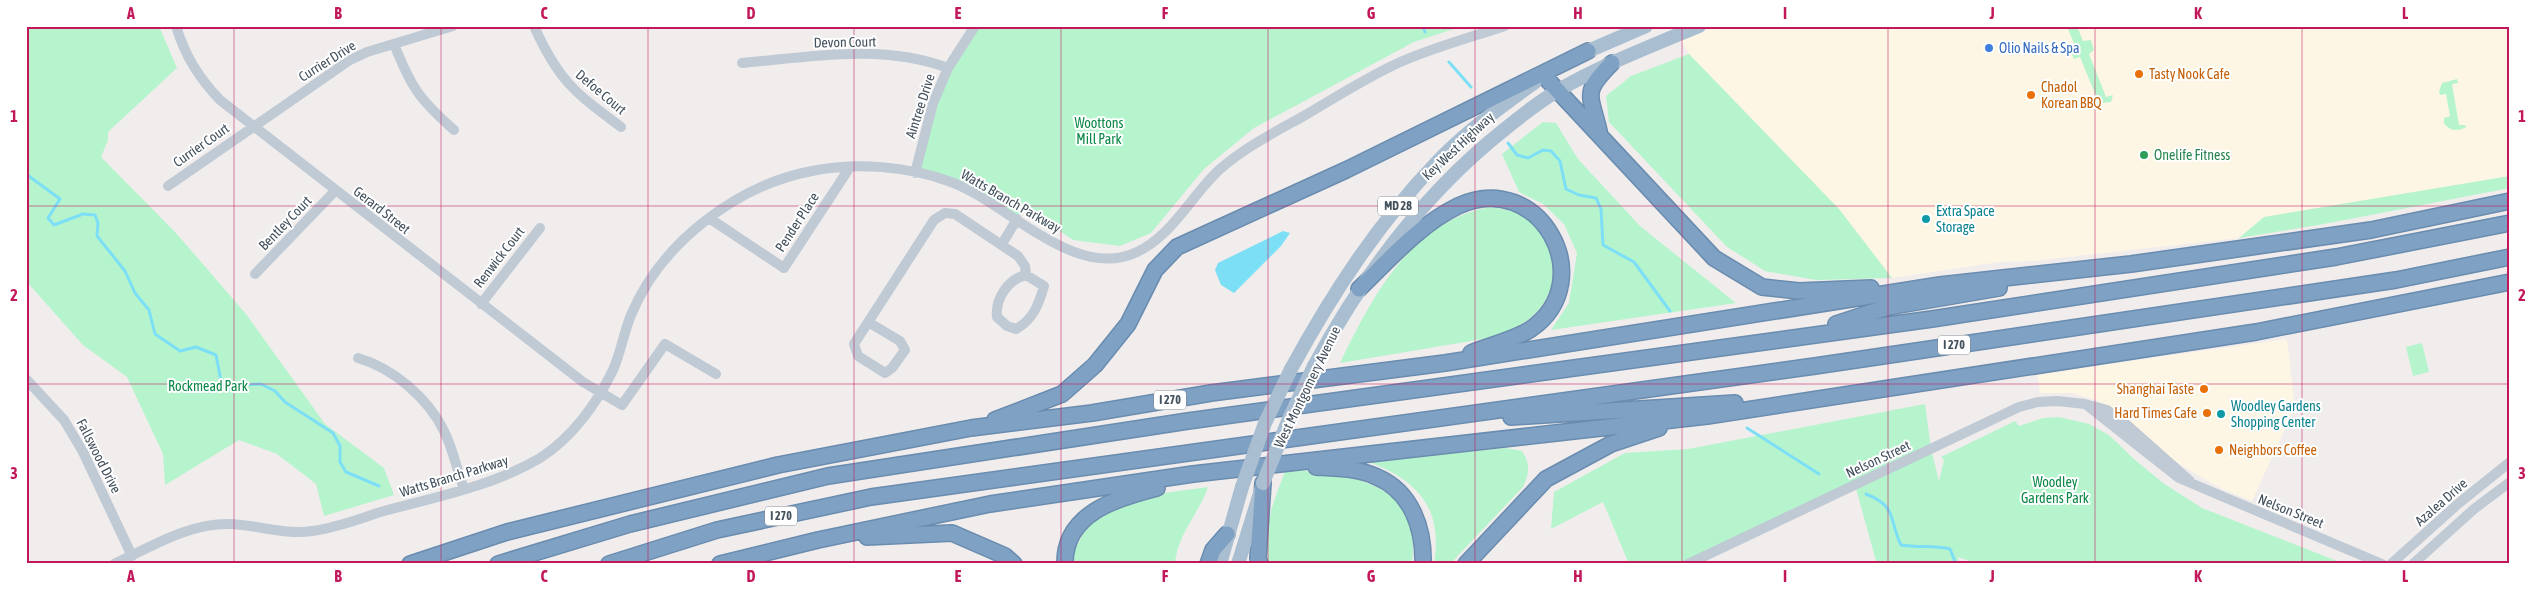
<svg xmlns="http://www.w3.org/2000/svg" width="2536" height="590" viewBox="0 0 2536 590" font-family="'Asap Condensed',sans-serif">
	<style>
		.commercial { fill: #fef6e4 }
		.green { fill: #b6f4cd }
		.water { fill: #7ddff6 }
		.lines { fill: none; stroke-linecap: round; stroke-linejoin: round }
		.stream { stroke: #7ddff6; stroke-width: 3 }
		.highway-casing { stroke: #6a8caf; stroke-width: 18 }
		.minor { stroke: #bfcad5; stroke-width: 10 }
		.major { stroke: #a9bed0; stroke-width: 14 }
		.highway { stroke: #7fa1c3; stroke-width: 15 }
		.major-bridge { stroke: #a9bed0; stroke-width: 14 }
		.grid { fill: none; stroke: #c2185b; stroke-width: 1; stroke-opacity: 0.55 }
		.shop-dot { fill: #3f7fe0; stroke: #fff; stroke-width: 2 }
		.food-dot { fill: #e8710a; stroke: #fff; stroke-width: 2 }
		.leisure-dot { fill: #2e9e5b; stroke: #fff; stroke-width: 2 }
		.culture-dot { fill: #0f9aa8; stroke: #fff; stroke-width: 2 }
		.labels { text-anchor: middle; stroke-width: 4; stroke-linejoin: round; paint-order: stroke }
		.shield { fill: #fff; stroke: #7b858e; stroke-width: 1 }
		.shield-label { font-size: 12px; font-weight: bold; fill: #43515d }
		.street-label { font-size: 14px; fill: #43515d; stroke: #fff }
		.shop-label { font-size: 14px; fill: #366cbe; stroke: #fff; text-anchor: start }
		.food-label { font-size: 14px; fill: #c56008; stroke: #fff; text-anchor: start }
		.park-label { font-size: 14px; fill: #0c8747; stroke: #fff }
		.leisure-label { font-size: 14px; fill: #27864d; stroke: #fff; text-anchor: start }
		.culture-label { font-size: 14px; fill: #0d838f; stroke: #fff; text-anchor: start }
		.neatline { fill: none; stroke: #c2185b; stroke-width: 2 }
		.grid-label { font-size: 16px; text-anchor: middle; font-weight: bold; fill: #c2185b }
	</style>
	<rect width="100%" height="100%" fill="#f1eded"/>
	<!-- commercial -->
	<path class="commercial" d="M 1717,26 L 2510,26 L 2510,176 L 2264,217 L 2239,238 L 2033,261 L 1999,262 L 1892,278 L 1839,209 L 1689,54 L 1681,41 Z
		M 2287,339 L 2295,407 L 2252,501 L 2220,488 L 2171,459 L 2120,412 L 2098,401 L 2073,393 L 2040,393 L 2037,374 Z"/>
	<!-- green -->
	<path class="green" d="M 26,26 L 159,26 L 177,68 L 108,132 L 108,140 L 101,157 L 176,233 L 246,314 L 325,424 L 384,468 L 394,495 L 324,516 L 316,484 L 277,454 L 239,440 L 165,485 L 163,454 L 127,377 L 83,345 L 26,281 Z
		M 975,26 L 1463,26 L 1414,42 L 1254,128 L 1204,169 L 1151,233 L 1120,246 L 1073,240 L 1024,207 L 1017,219 L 958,185 L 915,173 L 933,103 Z
		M 2067,26 L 2077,26 L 2083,41 L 2091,40 L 2094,50 L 2089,54 L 2106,97 L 2113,95 L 2111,102 L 2093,104 L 2090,102 L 2096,96 L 2080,57 L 2074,59 L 2069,47 L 2074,44 Z
		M 1689,54 L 1839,209 L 1892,278 L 1816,280 L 1765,271 L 1727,247 L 1609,122 L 1606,96 L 1631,76 Z
		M 2457,79 L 2458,83 L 2452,84 L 2459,125 L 2465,125 L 2466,127 C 2458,132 2449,131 2444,123 L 2444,118 L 2450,116 L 2446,94 L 2440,95 L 2439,91 L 2442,83 Z
		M 1543,122 L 1556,123 L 1578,159 L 1640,226 L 1736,303 L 1551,330 L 1569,303 L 1577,253 L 1564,224 L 1543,204 L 1519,192 L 1502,154 Z
		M 2510,176 L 2510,188 L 2324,224 L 2239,238 L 2264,217 Z
		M 1490,207 C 1516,210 1540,219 1550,246 C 1555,261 1556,275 1550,290 C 1532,338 1474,340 1430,348 C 1400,353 1370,358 1340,363 C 1372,297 1410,222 1490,207 Z
		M 2422,343 L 2429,372 L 2413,376 L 2406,347 Z
		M 1925,404 L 1931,449 L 1939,481 L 1944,460 L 1941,457 L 2015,421 L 2019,426 L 2043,418 L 2059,417 L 2089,424 L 2109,435 L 2134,459 L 2163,483 L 2202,508 L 2345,564 L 1979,564 L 1958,557 L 1959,564 L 1880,564 L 1876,561 L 1855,485 L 1688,564 L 1629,564 L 1603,502 L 1551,529 L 1554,492 L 1625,453 L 1688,449 Z
		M 1505,448 L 1522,451 C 1530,463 1530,473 1523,487 L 1450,564 L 1434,564 C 1443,509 1419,481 1369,462 Z
		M 1286,469 C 1349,476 1422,478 1412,564 L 1269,564 C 1261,530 1274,500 1286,469 Z
		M 1208,487 C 1199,514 1177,534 1175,564 L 1073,564 L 1075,550 L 1084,532 L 1098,518 L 1134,497 Z"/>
	<!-- water -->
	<path class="water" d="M 1283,231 L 1290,233 L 1281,246 L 1234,293 L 1221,285 L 1215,270 L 1218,263 Z"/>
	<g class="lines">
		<!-- stream -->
		<path class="stream" d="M 1423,26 L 1425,32
			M 1449,62 L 1471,87
			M 1508,143 L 1517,155 L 1528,158 L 1543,150 L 1551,151 L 1560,161 L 1566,189 L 1579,195 L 1596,198 L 1601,209 L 1603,245 L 1634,262 L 1670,311
			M 26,174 L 60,199 L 48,218 L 54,225 L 83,214 L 95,215 L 98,223 L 97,236 L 125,271 L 135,293 L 149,310 L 155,334 L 180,351 L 196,347 L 216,355 L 221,381 L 226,390 L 240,385 L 261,384 L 275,391 L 285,402 L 333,433 L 340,446 L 340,462 L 346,472 L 379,486
			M 1747,428 L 1819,474
			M 1866,494 C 1898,507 1888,518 1901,545 C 1918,548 1934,545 1950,549 L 1956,564"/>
		<!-- highway casing -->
		<g class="highway-casing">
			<path id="highway" d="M 1544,76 L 1714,258 L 1762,287 L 1799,291 L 1871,288
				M 1599,131 C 1590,93 1582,93 1612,63
				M 1359,289 C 1390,259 1419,225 1458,206 C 1539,168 1601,280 1531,329 C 1516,339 1488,346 1471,353
				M 1836,324 L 1888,307 L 1999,288
				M 1511,417 L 1735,403
				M 995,420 L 1062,394 L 1095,365 L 1128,324 L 1155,270 L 1177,247 L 1346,170 L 1588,51
				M 1316,467 C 1336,468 1358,468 1377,477 C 1412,492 1424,529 1423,564
				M 867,537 L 952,533 L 1005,556 L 1014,564
				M 410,564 L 507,532 L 778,465 L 971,428 L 1092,413 L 1211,393 L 1445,363 L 1940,285 L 2131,264 L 2371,230 L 2510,201
				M 498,564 L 630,524 L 828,476 L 1188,421 L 1932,319 L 2336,257 L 2510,223
				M 609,564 L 717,530 L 871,497 L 1815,366 L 2396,280 L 2510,257
				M 720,564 L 818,540 L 990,504 L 1193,474 L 1707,416 L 2256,332 L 2510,282
				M 1065,564 C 1064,513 1117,498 1157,488
				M 1208,564 L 1213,550 L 1227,534
				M 1260,564 L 1258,558 L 1263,483
				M 1466,564 L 1546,479 L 1611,444 L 1659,428"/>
		</g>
		<!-- minor -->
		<path class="minor" d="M 176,26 C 185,56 199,78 220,100 L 583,382 L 622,405 L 665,344 L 716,374
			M 534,26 C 558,80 575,93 621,127
			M 394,44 C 411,87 419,99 454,130
			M 742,63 C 809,57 883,43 948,68
			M 915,173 L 933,103 L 948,68 L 975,26
			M 168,186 L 350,60 L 367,52 L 453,26
			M 709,218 L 784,268 L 850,167
			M 1002,244 L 1017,219
			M 255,274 L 335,191
			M 481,304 L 540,228
			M 868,322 L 900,341 L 905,350 L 892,368 L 885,373 L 858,356 L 854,344 L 934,220 L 945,213 L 955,214 L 1018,256 L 1025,266 L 1026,275 L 1044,286 C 1039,304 1033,320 1016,329 L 1007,326 L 997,317 C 995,299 1008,279 1026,275
			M 358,358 C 393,368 428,398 444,431 C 453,449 457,470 464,489
			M 26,379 L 64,420 L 83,452 L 132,556
			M 2088,406 L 2179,478 L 2382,564
			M 114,564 C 151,547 188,523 230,524 C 258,525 284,535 312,531 C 336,528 361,518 384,511 C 436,497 493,486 540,458 C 572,438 597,403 613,370 C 621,352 624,332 631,315 C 661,243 737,185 812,171 C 856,162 908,166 951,182 C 1006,202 1075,282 1137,252 C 1173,235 1191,196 1219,170 C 1244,148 1273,133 1302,117 C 1333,99 1364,79 1396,64 C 1431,48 1469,38 1505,26
			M 1688,564 L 2019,407 L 2038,402 L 2057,401 L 2085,404 L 2107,410 L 2127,425 L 2190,481
			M 2391,564 L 2459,503 L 2510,462
			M 2413,564 L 2474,509 L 2510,482"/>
		<!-- major -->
		<path class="major" d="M 1579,55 L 1646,26
			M 1314,366 C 1363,275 1424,193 1505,129 C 1522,115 1539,102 1557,91 C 1602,65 1651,46 1699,26
			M 1291,369 C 1332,294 1378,223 1438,161 C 1467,131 1502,106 1535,82
			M 1220,564 L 1242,487
			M 1238,564 L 1261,490"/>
		<!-- highway -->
		<use href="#highway" class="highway"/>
		<!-- major-bridge -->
		<path class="major-bridge" d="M 1263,483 L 1288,421 L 1314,366
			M 1242,487 L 1265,423 L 1291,369"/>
	</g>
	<!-- grid -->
	<path class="grid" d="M 234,26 L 234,564M 441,26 L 441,564M 648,26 L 648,564M 854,26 L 854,564M 1061,26 L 1061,564M 1268,26 L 1268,564M 1475,26 L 1475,564M 1682,26 L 1682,564M 1888,26 L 1888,564M 2095,26 L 2095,564M 2302,26 L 2302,564M 26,206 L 2510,206M 26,384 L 2510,384"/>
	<!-- markers -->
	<circle class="shop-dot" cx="1989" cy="48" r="5"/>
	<g class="food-dot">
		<circle cx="2139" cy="74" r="5"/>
		<circle cx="2031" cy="95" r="5"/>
		<circle cx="2204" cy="389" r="5"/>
		<circle cx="2207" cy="413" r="5"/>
		<circle cx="2219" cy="450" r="5"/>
	</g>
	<circle class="leisure-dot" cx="2144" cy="155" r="5"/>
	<g class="culture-dot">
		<circle cx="1926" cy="219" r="5"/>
		<circle cx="2221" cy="414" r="5"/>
	</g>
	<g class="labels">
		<!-- shield labels -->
		<g class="shield">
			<rect x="1378" y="196.5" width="40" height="19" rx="4"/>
			<rect x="1938" y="335.5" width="32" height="19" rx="4"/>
			<rect x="1154" y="390.5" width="32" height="19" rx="4"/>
			<rect x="765" y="506.5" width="32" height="19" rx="4"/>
		</g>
		<g class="shield-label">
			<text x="1398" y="210">MD 28</text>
			<text x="1954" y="349">I 270</text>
			<text x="1170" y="404">I 270</text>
			<text x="781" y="520">I 270</text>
		</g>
		<!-- street labels -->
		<g class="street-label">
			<text transform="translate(845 42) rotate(-1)" y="5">Devon Court</text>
			<text transform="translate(327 61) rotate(-32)" y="5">Currier Drive</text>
			<text transform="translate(601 92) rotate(40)" y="5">Defoe Court</text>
			<text transform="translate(920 106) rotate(-72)" y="5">Aintree Drive</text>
			<text transform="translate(201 145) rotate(-35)" y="5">Currier Court</text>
			<text transform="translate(1458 146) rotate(-43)" y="5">Key West Highway</text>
			<text transform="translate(1011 201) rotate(30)" y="5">Watts Branch Parkway</text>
			<text transform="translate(382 210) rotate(38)" y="5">Gerard Street</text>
			<text transform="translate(797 222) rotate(-57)" y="5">Pender Place</text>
			<text transform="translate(285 223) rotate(-46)" y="5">Bentley Court</text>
			<text transform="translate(499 257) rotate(-52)" y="5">Renwick Court</text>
			<text transform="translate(1307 387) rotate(-64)" y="5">West Montgomery Avenue</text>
			<text transform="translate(99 456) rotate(63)" y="5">Fallswood Drive</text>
			<text transform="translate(1878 459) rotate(-25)" y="5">Nelson Street</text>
			<text transform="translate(454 476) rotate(-17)" y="5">Watts Branch Parkway</text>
			<text transform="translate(2441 502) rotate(-41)" y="5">Azalea Drive</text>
			<text transform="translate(2291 511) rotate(22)" y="5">Nelson Street</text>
		</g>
		<!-- shop labels -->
		<g class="shop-label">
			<text x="1999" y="53">Olio Nails &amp; Spa</text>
		</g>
		<!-- food labels -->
		<g class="food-label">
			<text x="2149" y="79">Tasty Nook Cafe</text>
			<text x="2041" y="92">Chadol<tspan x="2041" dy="16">Korean BBQ</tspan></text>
			<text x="2194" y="394" text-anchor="end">Shanghai Taste</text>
			<text x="2197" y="418" text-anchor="end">Hard Times Cafe</text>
			<text x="2229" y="455">Neighbors Coffee</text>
		</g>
		<!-- park labels -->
		<g class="park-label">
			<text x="1099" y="128">Woottons<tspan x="1099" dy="16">Mill Park</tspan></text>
			<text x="208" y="391">Rockmead Park</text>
			<text x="2055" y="487">Woodley<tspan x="2055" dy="16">Gardens Park</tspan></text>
		</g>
		<!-- leisure labels -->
		<g class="leisure-label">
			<text x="2154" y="160">Onelife Fitness</text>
		</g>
		<!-- culture labels -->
		<g class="culture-label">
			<text x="1936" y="216">Extra Space<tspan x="1936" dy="16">Storage</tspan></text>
			<text x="2231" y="411">Woodley Gardens<tspan x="2231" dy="16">Shopping Center</tspan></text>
		</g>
	</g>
	<!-- border -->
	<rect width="2536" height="590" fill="none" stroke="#ffffff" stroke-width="55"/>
	<rect x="28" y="28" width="2480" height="534" class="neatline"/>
	<g class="grid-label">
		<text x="131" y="19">A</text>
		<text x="338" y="19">B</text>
		<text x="544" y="19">C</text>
		<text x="751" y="19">D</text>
		<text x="958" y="19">E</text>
		<text x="1165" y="19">F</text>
		<text x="1371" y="19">G</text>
		<text x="1578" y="19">H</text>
		<text x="1785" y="19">I</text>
		<text x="1992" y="19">J</text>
		<text x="2198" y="19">K</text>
		<text x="2405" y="19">L</text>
		<text x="14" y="122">1</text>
		<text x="2522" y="122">1</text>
		<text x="14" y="301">2</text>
		<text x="2522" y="301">2</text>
		<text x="14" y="479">3</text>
		<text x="2522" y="479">3</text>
		<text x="131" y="582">A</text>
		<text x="338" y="582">B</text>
		<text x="544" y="582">C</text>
		<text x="751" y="582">D</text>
		<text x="958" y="582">E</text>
		<text x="1165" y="582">F</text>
		<text x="1371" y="582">G</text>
		<text x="1578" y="582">H</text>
		<text x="1785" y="582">I</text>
		<text x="1992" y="582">J</text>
		<text x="2198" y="582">K</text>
		<text x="2405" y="582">L</text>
	</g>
</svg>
